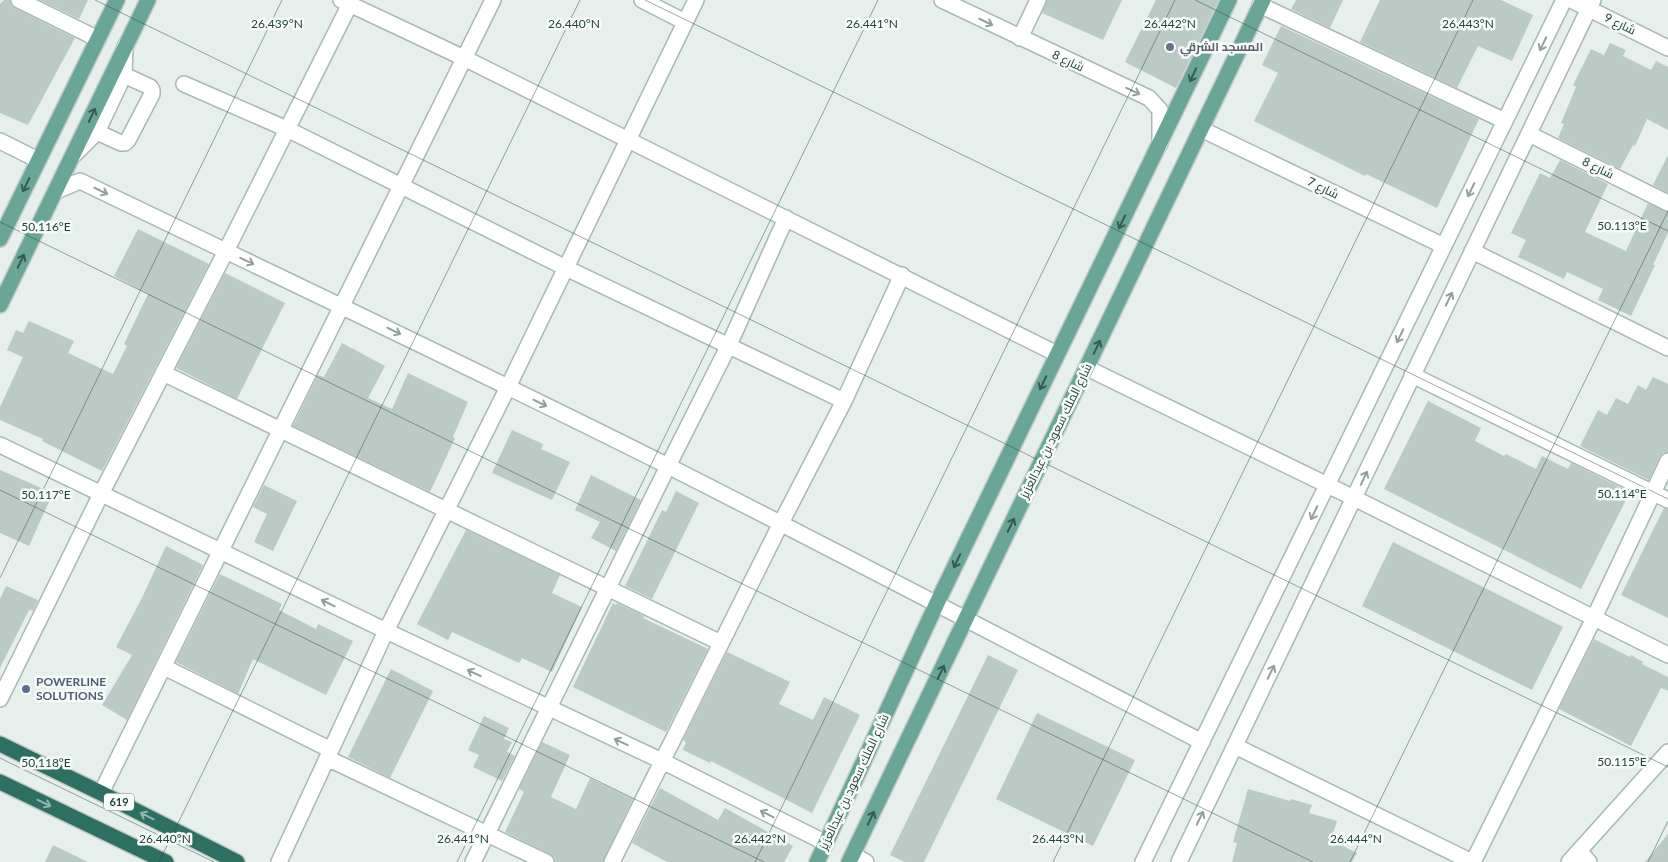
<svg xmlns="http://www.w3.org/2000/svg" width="1668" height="862" viewBox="0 0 1668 862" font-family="Lato,Cairo,sans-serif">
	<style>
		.building { fill: #bbcac4 }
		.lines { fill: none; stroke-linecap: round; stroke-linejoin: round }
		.minor-casing { stroke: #a8b8b2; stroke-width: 18 }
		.major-casing { stroke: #c2cac8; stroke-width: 18 }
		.highway-casing { stroke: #c2cac8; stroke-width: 18 }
		.minor { stroke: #fff; stroke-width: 15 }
		.major { stroke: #6aa596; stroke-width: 15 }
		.highway { stroke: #2f6f62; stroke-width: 15 }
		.oneway { stroke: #92a09c }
		.oneway2 { stroke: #365b51 }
		.oneway3 { stroke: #93b5ae }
		.ticks { fill: none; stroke: #24423a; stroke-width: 1; stroke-opacity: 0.45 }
		.worship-dot { fill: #6b7280; stroke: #f7fbf9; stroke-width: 2 }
		.service-dot { fill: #5c6f8a; stroke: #f7fbf9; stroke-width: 2 }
		.labels { text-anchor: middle; stroke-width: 5; stroke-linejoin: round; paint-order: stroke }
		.shield { fill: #f7fbf9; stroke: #637a73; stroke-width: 1 }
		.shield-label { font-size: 11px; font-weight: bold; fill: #24423a }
		.street-label { font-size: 12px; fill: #24423a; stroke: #f7fbf9 }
		.worship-label { font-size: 12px; font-weight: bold; fill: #5b616d; stroke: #f7fbf9; text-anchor: start }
		.service-label { font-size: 12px; font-weight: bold; fill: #4e5e75; stroke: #f7fbf9; text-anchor: start }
		.ticks-label { font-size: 12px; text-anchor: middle; fill: #24423a; stroke: #f7fbf9; stroke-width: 5; stroke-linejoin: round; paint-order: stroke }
	</style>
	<rect width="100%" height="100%" fill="#e6efeb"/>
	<!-- building -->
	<path class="building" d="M 4,0 L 10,0 L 11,5 L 15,8 L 75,38 L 28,125 L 0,113 L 0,4 Z
		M 40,0 L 88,0 L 79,19 Z
		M 1047,0 L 1122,0 L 1103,40 L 1042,13 Z
		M 1156,0 L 1219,0 L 1176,88 L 1125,62 Z
		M 1296,0 L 1343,0 L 1330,28 L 1291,9 Z
		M 1380,0 L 1501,0 L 1533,15 L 1512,61 L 1478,46 L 1457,88 L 1360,42 Z
		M 1281,26 L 1479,119 L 1437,208 L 1366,174 L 1365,176 L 1254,121 L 1278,73 L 1262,65 Z
		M 1610,43 L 1626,50 L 1623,56 L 1651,70 L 1656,61 L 1668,67 L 1668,130 L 1647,119 L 1635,146 L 1633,145 L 1620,169 L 1558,138 L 1564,124 L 1561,123 L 1576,87 L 1573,85 L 1591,49 L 1604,55 Z
		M 1668,155 L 1668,193 L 1653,185 Z
		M 1560,160 L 1608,184 L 1585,232 L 1626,251 L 1648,203 L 1668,212 L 1668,233 L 1653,265 L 1655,265 L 1631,316 L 1598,300 L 1603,289 L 1567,272 L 1564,279 L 1518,257 L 1526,240 L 1511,233 L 1540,173 L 1550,178 Z
		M 138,229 L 209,264 L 102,471 L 42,441 L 43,439 L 0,420 L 0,407 L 23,357 L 7,350 L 16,330 L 23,333 L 29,321 L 74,341 L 68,353 L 113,374 L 127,346 L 124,344 L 148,294 L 114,276 Z
		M 225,273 L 285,303 L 237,399 L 176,368 Z
		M 342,343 L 385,366 L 368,398 L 392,409 L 408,373 L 468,402 L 453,437 L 455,438 L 430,492 L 293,426 L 318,375 L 324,377 Z
		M 1653,377 L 1668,384 L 1668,452 L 1663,453 L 1660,457 L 1649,480 L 1580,446 L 1598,410 L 1607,415 L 1616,398 L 1628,404 L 1638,385 L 1646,390 Z
		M 1428,401 L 1481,428 L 1475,441 L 1504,456 L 1506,454 L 1536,469 L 1542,456 L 1568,469 L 1571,463 L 1630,492 L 1581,589 L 1384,489 Z
		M 512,430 L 543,444 L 541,449 L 570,462 L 552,500 L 492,473 Z
		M 0,470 L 53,493 L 29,546 L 0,533 Z
		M 591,475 L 641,500 L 616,551 L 591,538 L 600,522 L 575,510 Z
		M 264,485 L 297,501 L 273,551 L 254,542 L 267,514 L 253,507 Z
		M 676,491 L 699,503 L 652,599 L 625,586 L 662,510 L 666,512 Z
		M 1664,508 L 1668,509 L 1668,618 L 1621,595 Z
		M 466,530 L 560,575 L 552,593 L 582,607 L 552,672 L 522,658 L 519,663 L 452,632 L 448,640 L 417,624 Z
		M 1393,542 L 1563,627 L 1532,690 L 1362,606 Z
		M 166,546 L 203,565 L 127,720 L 102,705 L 132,655 L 116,647 L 142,598 Z
		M 220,574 L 282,604 L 279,610 L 316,629 L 318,624 L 353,641 L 326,695 L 253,659 L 238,694 L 176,662 Z
		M 6,586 L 38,600 L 33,611 L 29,610 L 0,668 L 0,599 Z
		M 613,603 L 616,605 L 617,603 L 644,616 L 643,618 L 708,649 L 666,732 L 573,687 Z
		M 1594,639 L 1630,657 L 1631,655 L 1643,662 L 1642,664 L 1668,677 L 1668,691 L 1661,688 L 1631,746 L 1559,709 Z
		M 727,652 L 790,682 L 779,704 L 813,720 L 824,697 L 860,715 L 812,813 L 711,761 L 710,763 L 683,750 L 686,742 L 683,740 Z
		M 988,655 L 1018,670 L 924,862 L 905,862 L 890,855 Z
		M 391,669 L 433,691 L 390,778 L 348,757 Z
		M 1037,713 L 1135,760 L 1093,846 L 996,799 Z
		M 484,716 L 509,728 L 504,739 L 512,742 L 507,752 L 515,756 L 502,781 L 473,767 L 479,755 L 468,750 Z
		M 542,742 L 570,755 L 551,797 L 576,809 L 590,778 L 633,799 L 603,862 L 555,862 L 554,857 L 550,854 L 505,832 L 524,792 L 519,789 Z
		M 660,788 L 718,820 L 725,808 L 793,846 L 784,862 L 667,862 L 632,843 Z
		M 1248,789 L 1290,801 L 1291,799 L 1312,805 L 1309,813 L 1337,821 L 1331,840 L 1357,853 L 1352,862 L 1232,862 L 1237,843 L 1233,842 Z
		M 1668,834 L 1668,862 L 1645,862 Z
		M 53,845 L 88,862 L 45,862 Z"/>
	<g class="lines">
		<!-- minor casing -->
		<g class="minor-casing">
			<path id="minor" d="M 19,0 L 98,39
				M 341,0 L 464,58 L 1057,354
				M 642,0 L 685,22
				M 942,0 L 1149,98 L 1160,110 L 1160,144
				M 1571,0 L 1668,48
				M 1260,5 L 1505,121
				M 1020,38 L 1038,0
				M 184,84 L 287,129 L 566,268 L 844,401
				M 1201,129 L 1444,246
				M 97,132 L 121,143 L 125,143 L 128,140 L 152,94 L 152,90 L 150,87 L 124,75
				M 1529,134 L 1668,203
				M 0,141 L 38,160
				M 74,155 L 97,132 L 124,75 L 125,46
				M 56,191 L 80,181 C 277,276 475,369 670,467 C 848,557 1025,650 1202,742
				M 1472,251 L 1668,348
				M 1087,368 L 1354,498 L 1668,655
				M 163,373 L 721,643
				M 1412,375 L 1668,500
				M 0,445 L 399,637 L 662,761 L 826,843
				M 164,667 L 331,750
				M 0,699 L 101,494 L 226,251 L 352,0
				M 1235,746 L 1472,862
				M 327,758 L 546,862
				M 101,793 L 493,0
				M 1579,851 L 1589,862
				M 853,855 L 866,862
				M 279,862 L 386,631 L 508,387 L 696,0
				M 473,862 L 668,466 L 729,345 L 786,218
				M 612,862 L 781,523 L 844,401 L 902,275
				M 1143,862 L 1564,0
				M 1179,862 L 1593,0
				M 1473,862 L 1594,618 L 1668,461
				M 1569,862 L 1668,752"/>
		</g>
		<!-- major casing -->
		<g class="major-casing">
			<path id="major" d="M 0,239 L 117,0
				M 0,305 L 148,0
				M 817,862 L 937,603 L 1229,0
				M 849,862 L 1263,0"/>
		</g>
		<!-- highway casing -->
		<g class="highway-casing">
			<path id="highway" d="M 0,744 L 101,793 L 237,862
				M 0,782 L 166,862"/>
		</g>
		<!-- minor -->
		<use href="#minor" class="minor"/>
		<!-- major -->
		<use href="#major" class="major"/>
		<!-- highway -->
		<use href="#highway" class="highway"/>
	</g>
	<!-- one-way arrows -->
	<defs><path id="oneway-shaft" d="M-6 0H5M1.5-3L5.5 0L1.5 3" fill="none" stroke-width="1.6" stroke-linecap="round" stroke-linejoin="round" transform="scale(1.25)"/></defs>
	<g class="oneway">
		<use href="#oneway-shaft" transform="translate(986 22) rotate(26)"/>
		<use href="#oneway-shaft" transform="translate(1543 44) rotate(116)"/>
		<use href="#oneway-shaft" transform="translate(1133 91) rotate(25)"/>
		<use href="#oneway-shaft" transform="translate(1471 190) rotate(116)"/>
		<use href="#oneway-shaft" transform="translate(101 191) rotate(26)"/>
		<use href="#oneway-shaft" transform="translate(247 261) rotate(25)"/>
		<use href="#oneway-shaft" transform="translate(1449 299) rotate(-64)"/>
		<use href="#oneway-shaft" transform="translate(394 331) rotate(26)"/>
		<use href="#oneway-shaft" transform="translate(1400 336) rotate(116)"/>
		<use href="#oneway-shaft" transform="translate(540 403) rotate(26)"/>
		<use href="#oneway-shaft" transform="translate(1364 478) rotate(-65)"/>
		<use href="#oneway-shaft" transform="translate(1314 513) rotate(116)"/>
		<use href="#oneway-shaft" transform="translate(328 603) rotate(-154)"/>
		<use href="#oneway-shaft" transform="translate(1271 672) rotate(-64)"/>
		<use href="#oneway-shaft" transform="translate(474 673) rotate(-155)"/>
		<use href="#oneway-shaft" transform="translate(621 742) rotate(-155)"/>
		<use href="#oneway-shaft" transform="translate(767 814) rotate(-153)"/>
		<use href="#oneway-shaft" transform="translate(1200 818) rotate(-64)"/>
	</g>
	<g class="oneway2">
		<use href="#oneway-shaft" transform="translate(1193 75) rotate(115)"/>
		<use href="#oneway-shaft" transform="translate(92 115) rotate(-65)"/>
		<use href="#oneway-shaft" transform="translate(26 185) rotate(116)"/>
		<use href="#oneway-shaft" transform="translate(1122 222) rotate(116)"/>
		<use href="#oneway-shaft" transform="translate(21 261) rotate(-64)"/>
		<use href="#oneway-shaft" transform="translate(1097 347) rotate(-64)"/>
		<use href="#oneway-shaft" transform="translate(1043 383) rotate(116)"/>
		<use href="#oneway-shaft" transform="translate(1011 525) rotate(-64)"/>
		<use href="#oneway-shaft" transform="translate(957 561) rotate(116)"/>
		<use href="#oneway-shaft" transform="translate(941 672) rotate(-64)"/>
		<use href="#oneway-shaft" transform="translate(871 818) rotate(-64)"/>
	</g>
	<g class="oneway3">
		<use href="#oneway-shaft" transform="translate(44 803) rotate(26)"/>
		<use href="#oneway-shaft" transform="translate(147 816) rotate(-153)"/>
	</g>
	<!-- ticks -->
	<path class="ticks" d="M 95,0 L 1668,767M 645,0 L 1668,499M 1195,0 L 1668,231M 0,222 L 1313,862M 0,490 L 764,862M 0,578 L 282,0M 0,758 L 214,862M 159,862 L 580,0M 457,862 L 878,0M 755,862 L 1175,0M 1053,862 L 1473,0M 1350,862 L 1668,211M 1648,862 L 1668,821"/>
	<!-- markers -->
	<circle class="worship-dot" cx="1170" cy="47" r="5"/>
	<circle class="service-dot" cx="26" cy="689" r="5"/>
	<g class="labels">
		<!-- shield labels -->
		<rect class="shield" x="104" y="793.5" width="30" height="17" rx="4"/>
		<g class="shield-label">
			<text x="119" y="806">619</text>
		</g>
		<!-- street labels -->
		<g class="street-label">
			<text transform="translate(1620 24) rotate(26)" y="4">شارع 9</text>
			<text transform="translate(1068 61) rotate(25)" y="4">شارع 8</text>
			<text transform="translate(1598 168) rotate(26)" y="4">شارع 8</text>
			<text transform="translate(1323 188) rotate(26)" y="4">شارع 7</text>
			<text transform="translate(1056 431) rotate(-64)" y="4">شارع الملك سعود بن عبدالعزيز</text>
			<text transform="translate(854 782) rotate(-65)" y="4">شارع الملك سعود بن عبدالعزيز</text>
		</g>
		<!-- worship labels -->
		<g class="worship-label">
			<text x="1180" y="51">المسجد الشرقي</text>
		</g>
		<!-- service labels -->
		<g class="service-label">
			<text x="36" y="686">POWERLINE<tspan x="36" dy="14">SOLUTIONS</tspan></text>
		</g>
	</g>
	<g class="ticks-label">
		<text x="277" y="28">26.439°N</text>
		<text x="574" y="28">26.440°N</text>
		<text x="872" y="28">26.441°N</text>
		<text x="1170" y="28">26.442°N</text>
		<text x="1468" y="28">26.443°N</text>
		<text x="1622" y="230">50.113°E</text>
		<text x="46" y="231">50.116°E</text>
		<text x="1622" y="498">50.114°E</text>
		<text x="46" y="499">50.117°E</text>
		<text x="1622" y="766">50.115°E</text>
		<text x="46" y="767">50.118°E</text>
		<text x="165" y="843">26.440°N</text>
		<text x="463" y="843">26.441°N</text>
		<text x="760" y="843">26.442°N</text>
		<text x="1058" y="843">26.443°N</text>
		<text x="1356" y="843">26.444°N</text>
	</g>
</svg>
